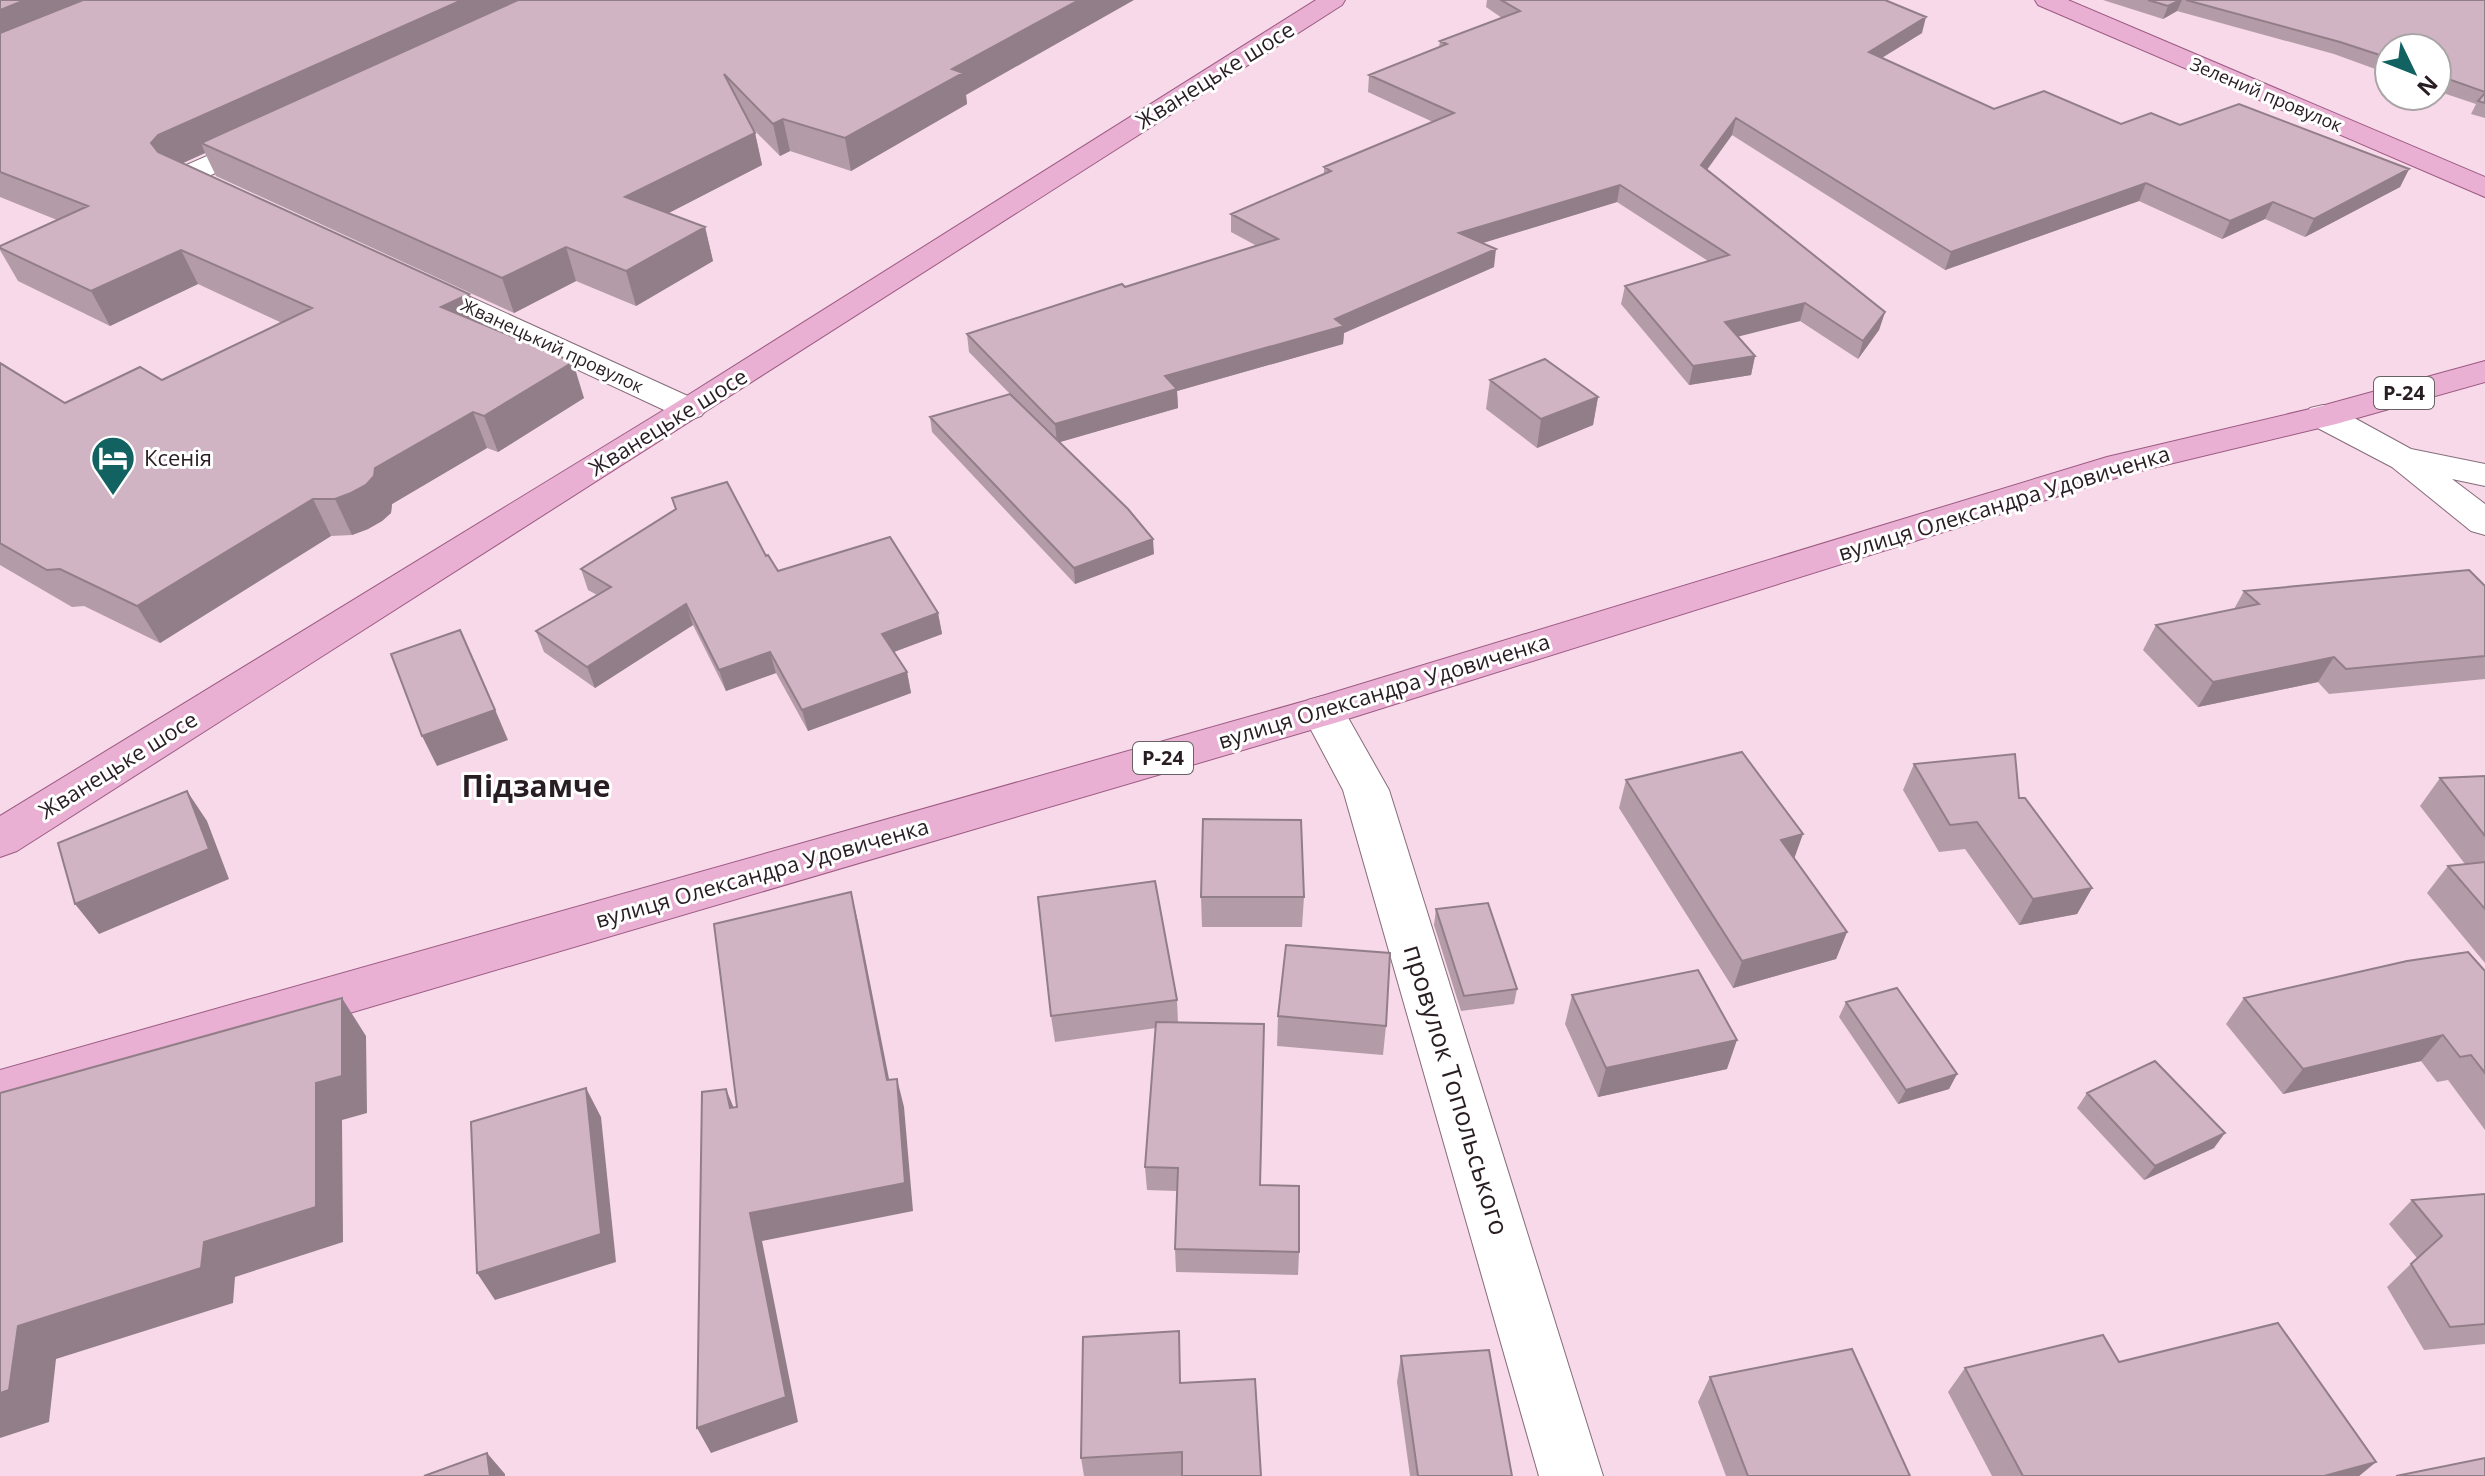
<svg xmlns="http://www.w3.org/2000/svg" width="2485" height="1476" viewBox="0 0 2485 1476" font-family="'Open Sans',sans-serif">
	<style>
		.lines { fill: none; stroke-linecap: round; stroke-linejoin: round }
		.minor-casing { stroke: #866c7a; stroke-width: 2 }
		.major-casing { stroke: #9c5a82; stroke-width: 2 }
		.minor { fill: #fff; fill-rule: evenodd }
		.major { fill: #e9b0d3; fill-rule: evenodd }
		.wall { fill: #b49ba8 }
		.shaded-wall { fill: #927e88 }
		.building { fill: #d1b4c3; stroke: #927e88; stroke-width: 2 }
		.labels { text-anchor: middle; stroke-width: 6; stroke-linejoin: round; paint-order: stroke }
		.far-street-label { font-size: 18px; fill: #281d23; stroke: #fff }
		.shield { fill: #fff; stroke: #686165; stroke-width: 2 }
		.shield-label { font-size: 20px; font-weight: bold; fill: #281d23 }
		.street-label { font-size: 22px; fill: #281d23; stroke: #fff }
		.poi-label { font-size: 22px; fill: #281d23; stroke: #fff; text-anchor: start }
		.near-street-label { font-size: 26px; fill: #281d23; stroke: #fff }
		.district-label { font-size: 30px; font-weight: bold; fill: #281d23; stroke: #fff }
	</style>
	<rect width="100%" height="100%" fill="#f7d9e9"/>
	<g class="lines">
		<!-- minor casing -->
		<g class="minor-casing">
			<path id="minor" d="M 264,131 L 274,133 L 278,139 L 274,145 L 209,176 L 236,188 L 241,194 L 236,200 C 218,205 181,192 170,176 L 175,170 Z
				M 422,275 L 701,402 L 707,409 L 701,416 L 689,420 L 677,416 L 411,292 L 406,285 L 411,278 Z
				M 2323,405 L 2336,408 L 2411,449 L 2485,464 L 2485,486 L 2452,479 L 2485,504 L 2485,535 L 2471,531 L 2392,467 L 2310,424 L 2305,416 L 2310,408 Z
				M 1323,696 L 1338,700 L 1389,790 L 1603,1476 L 1539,1476 L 1343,790 L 1301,711 L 1308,700 Z"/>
		</g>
		<!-- major casing -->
		<g class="major-casing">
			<path id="major" d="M 1316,0 L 1345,0 L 1342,5 L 17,851 L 0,857 L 0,816 L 677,402 Z
				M 2035,0 L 2068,0 L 2485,177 L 2485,197 L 2038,5 Z
				M 2485,361 L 2485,382 L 2336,424 L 2132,473 L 1338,722 L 0,1116 L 0,1070 L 1312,699 L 2107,457 L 2314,408 Z"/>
		</g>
		<!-- minor -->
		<use href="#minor" class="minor"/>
		<!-- major -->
		<use href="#major" class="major"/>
	</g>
	<!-- wall -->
	<path class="wall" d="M 0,0 L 966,95 L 967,104 L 851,171 L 790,151 L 780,156 L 752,128 L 755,133 L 762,165 L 668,213 L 705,227 L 713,261 L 636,306 L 576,281 L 514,313 L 216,176 L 205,153 L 183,163 L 469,294 L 480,324 L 584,398 L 498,452 L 487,448 L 392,504 L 391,513 L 382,521 L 368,529 L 352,535 L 331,536 L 160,643 L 84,606 L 72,607 L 0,565 L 0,363 L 65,403 L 162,380 L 282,323 L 198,284 L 110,326 L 18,281 L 0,250 L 0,246 L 57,220 L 0,197 Z
		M 1487,0 L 1885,0 L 1922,33 L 1882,58 L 1994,109 L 2121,124 L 2180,125 L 2409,169 L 2400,187 L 2305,237 L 2265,219 L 2222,239 L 2139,201 L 1945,270 L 1732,135 L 1707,170 L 1885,312 L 1879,330 L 1858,359 L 1800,321 L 1738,336 L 1755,356 L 1751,375 L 1689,385 L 1621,304 L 1625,286 L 1708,261 L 1617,202 L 1482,243 L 1494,267 L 1344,333 L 1343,344 L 1177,391 L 1178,408 L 1059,442 L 1154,554 L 1075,584 L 932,432 L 930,417 L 1010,394 L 969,352 L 967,334 L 1257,246 L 1231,232 L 1231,214 L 1324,174 L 1324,167 L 1433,122 L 1368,92 L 1369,75 L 1439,47 L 1440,41 L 1502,18 L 1486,7 Z
		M 2103,0 L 2485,0 L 2485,118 L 2471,114 L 2476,104 L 2437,91 L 2437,48 L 2389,48 L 2389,74 L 2334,54 L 2177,11 L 2163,19 Z
		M 1490,380 L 1598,397 L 1593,425 L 1537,448 L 1486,409 Z
		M 672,498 L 766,556 L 778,571 L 938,613 L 942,634 L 893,652 L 907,672 L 911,693 L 808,731 L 776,673 L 726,691 L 693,625 L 595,688 L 544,652 L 536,631 L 597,595 L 588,590 L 581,569 L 675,509 Z
		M 2485,586 L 2485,679 L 2329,694 L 2318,682 L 2198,707 L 2143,650 L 2156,625 L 2234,609 L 2244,591 Z
		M 1914,764 L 2019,798 L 2092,888 L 2077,914 L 2019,925 L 1965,849 L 1939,852 L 1903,790 Z
		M 2485,776 L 2485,963 L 2427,893 L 2448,866 L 2465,864 L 2420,806 L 2440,778 Z
		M 1626,780 L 1794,858 L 1847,932 L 1836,959 L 1733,988 L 1619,808 Z
		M 1201,897 L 1304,897 L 1302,927 L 1202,927 Z
		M 1436,909 L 1517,989 L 1514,1004 L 1461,1011 L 1434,925 Z
		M 2485,971 L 2485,1130 L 2448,1080 L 2437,1082 L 2421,1061 L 2283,1094 L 2226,1024 L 2244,998 Z
		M 1572,995 L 1727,1069 L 1598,1097 L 1565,1024 Z
		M 1177,1000 L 1178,1022 L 1260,1185 L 1299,1252 L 1298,1275 L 1176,1272 L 1175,1249 L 1177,1191 L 1147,1190 L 1145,1167 L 1156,1028 L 1055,1042 L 1051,1016 Z
		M 1846,1002 L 1957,1074 L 1949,1089 L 1898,1104 L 1839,1017 Z
		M 1278,1016 L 1386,1026 L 1383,1055 L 1277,1046 Z
		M 2087,1093 L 2214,1148 L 2144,1180 L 2077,1108 Z
		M 2485,1194 L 2485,1344 L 2424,1350 L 2387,1287 L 2417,1258 L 2389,1224 L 2412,1200 Z
		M 1401,1356 L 1512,1476 L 1410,1476 L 1397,1382 Z
		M 2119,1362 L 2376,1462 L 2359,1476 L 1992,1476 L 1948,1392 L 1965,1368 Z
		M 1710,1377 L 1910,1476 L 1726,1476 L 1698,1402 Z
		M 1181,1383 L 1261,1476 L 1084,1476 L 1081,1458 Z"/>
	<!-- shaded-wall -->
	<path class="shaded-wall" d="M 25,0 L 113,0 L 0,47 L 0,10 Z
		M 462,0 L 537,0 L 201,143 L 205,153 L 174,167 L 167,176 L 151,143 L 158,135 Z
		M 1079,0 L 1134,0 L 966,95 L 967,104 L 851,171 L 845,138 L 952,69 Z
		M 2180,0 L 2182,0 L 2177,11 L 2163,19 L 2168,6 Z
		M 1926,17 L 1922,33 L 1865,68 L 1869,52 Z
		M 1736,118 L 1732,135 L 1697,183 L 1701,165 Z
		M 783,119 L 790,151 L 780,156 L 773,124 Z
		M 755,133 L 762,165 L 634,231 L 625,197 Z
		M 2409,169 L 2400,187 L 2305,237 L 2314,219 Z
		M 2146,183 L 2139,201 L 1945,270 L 1951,252 Z
		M 1620,185 L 1617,202 L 1457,251 L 1459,233 Z
		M 2273,202 L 2265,219 L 2222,239 L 2230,221 Z
		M 705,227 L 713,261 L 636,306 L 626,271 Z
		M 566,247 L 576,281 L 514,313 L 502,278 Z
		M 1496,249 L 1494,267 L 1344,333 L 1343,344 L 1177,391 L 1178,408 L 1057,443 L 1055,424 L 1165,376 L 1335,319 Z
		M 181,250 L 198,284 L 110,326 L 91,291 Z
		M 469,294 L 482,328 L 441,307 Z
		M 1805,303 L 1800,321 L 1721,341 L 1725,322 Z
		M 1885,312 L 1879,330 L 1858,359 L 1863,341 Z
		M 1755,356 L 1751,375 L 1689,385 L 1693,366 Z
		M 573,362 L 584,398 L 498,452 L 484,416 Z
		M 1598,397 L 1593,425 L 1537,448 L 1541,419 Z
		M 473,412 L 487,448 L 392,504 L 391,513 L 382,521 L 368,529 L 352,535 L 335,499 L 375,468 Z
		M 313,499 L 331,536 L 160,643 L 137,606 Z
		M 1153,539 L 1154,554 L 1075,584 L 1074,568 Z
		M 686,604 L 693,625 L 595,688 L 587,667 Z
		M 938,613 L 942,634 L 886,655 L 882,634 Z
		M 770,652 L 776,673 L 726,691 L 719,670 Z
		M 2334,657 L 2318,682 L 2198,707 L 2213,682 Z
		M 474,660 L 508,740 L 437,766 L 422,736 Z
		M 907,672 L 911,693 L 808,731 L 802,710 Z
		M 187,791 L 207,821 L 229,879 L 99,934 L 75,904 Z
		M 1803,834 L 1793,862 L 1781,840 Z
		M 2092,888 L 2077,914 L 2019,925 L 2033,899 Z
		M 851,892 L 858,922 L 895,1109 L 887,1080 Z
		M 1847,932 L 1836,959 L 1733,988 L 1742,961 Z
		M 342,998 L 366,1036 L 367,1113 L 342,1120 L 343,1242 L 235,1277 L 233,1303 L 56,1359 L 49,1422 L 0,1438 L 0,1393 L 18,1326 L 204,1242 Z
		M 2443,1035 L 2421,1061 L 2283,1094 L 2303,1069 Z
		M 1737,1040 L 1727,1069 L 1598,1097 L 1606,1068 Z
		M 1957,1074 L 1949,1089 L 1898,1104 L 1906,1090 Z
		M 897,1079 L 904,1107 L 913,1211 L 762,1241 L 798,1422 L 711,1453 L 697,1428 L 750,1213 Z
		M 586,1088 L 601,1117 L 616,1262 L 495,1300 L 477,1273 Z
		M 726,1089 L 738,1118 L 730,1108 Z
		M 2225,1133 L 2214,1148 L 2144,1180 L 2155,1166 Z
		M 487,1453 L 505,1474 L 505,1476 L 490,1476 Z
		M 2376,1462 L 2359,1476 L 2324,1476 Z"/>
	<!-- building -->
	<path class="building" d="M 0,0 L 25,0 L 0,10 Z
		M 83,0 L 462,0 L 158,135 L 151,143 L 158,152 L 469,294 L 441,307 L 573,362 L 484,416 L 473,412 L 375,468 L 374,476 L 366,485 L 351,493 L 335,499 L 313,499 L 137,606 L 60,569 L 47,570 L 0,543 L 0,363 L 65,403 L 140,367 L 162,380 L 312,308 L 181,250 L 91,291 L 0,248 L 0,246 L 88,206 L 0,172 L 0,33 Z
		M 518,0 L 1079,0 L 952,69 L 963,73 L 845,138 L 783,119 L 773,124 L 724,74 L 755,133 L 625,197 L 705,227 L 626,271 L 566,247 L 502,278 L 201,143 Z
		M 1501,0 L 1885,0 L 1926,17 L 1869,52 L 1994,109 L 2044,91 L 2121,124 L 2151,113 L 2180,125 L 2239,104 L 2409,169 L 2314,219 L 2273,202 L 2230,221 L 2146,183 L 1951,252 L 1736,118 L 1701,165 L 1885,312 L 1863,341 L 1805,303 L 1725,322 L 1755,356 L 1693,366 L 1625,286 L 1729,255 L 1620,185 L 1459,233 L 1496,249 L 1335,319 L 1344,326 L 1165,376 L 1177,389 L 1055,424 L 967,334 L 1122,284 L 1125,287 L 1278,239 L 1231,214 L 1331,171 L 1324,167 L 1454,113 L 1369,75 L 1447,44 L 1440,41 L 1520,11 Z
		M 2148,0 L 2180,0 L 2168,6 Z
		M 2186,0 L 2485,0 L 2485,92 L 2437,75 L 2437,48 L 2389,48 L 2389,58 L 2340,42 Z
		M 2485,93 L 2485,103 L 2478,101 Z
		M 1545,359 L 1598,397 L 1541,419 L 1490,380 Z
		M 1010,394 L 1128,509 L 1153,539 L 1074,568 L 930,417 Z
		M 727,482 L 766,556 L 768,555 L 778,571 L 890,537 L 938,613 L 882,634 L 907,672 L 802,710 L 770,652 L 719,670 L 686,604 L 587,667 L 536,631 L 611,587 L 581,569 L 676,509 L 672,498 Z
		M 2469,570 L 2485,586 L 2485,656 L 2346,669 L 2334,657 L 2213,682 L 2156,625 L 2259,604 L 2244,591 Z
		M 460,630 L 495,710 L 422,736 L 391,654 Z
		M 1742,752 L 1803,834 L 1781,840 L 1847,932 L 1742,961 L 1626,780 Z
		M 2015,754 L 2019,798 L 2025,798 L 2092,888 L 2033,899 L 1977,822 L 1950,825 L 1914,764 Z
		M 2485,776 L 2485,836 L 2440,778 Z
		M 187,791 L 209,849 L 75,904 L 58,843 Z
		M 1203,819 L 1301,820 L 1304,897 L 1201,897 Z
		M 2485,862 L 2485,909 L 2448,866 Z
		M 1155,881 L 1177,1000 L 1051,1016 L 1038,897 Z
		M 851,892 L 887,1080 L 897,1079 L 905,1183 L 750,1213 L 786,1397 L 697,1428 L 702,1092 L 726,1089 L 730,1108 L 737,1107 L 714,924 Z
		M 1488,903 L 1517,989 L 1464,996 L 1436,909 Z
		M 1286,945 L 1390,953 L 1386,1026 L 1278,1016 Z
		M 2468,952 L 2485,971 L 2485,1073 L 2471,1055 L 2460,1057 L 2443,1035 L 2303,1069 L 2244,998 L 2407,961 Z
		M 1698,970 L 1737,1040 L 1606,1068 L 1572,995 Z
		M 1897,988 L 1957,1074 L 1906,1090 L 1846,1002 Z
		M 342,998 L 342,1076 L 316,1083 L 316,1207 L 204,1242 L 201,1268 L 18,1326 L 9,1390 L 0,1393 L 0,1093 Z
		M 1156,1022 L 1264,1024 L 1260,1185 L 1299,1186 L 1299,1252 L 1175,1249 L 1178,1168 L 1145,1167 Z
		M 2155,1061 L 2225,1133 L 2155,1166 L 2087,1093 Z
		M 586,1088 L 601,1234 L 477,1273 L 471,1122 Z
		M 2485,1194 L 2485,1324 L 2450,1327 L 2411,1264 L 2442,1236 L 2412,1200 Z
		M 2278,1323 L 2376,1462 L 2324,1476 L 2023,1476 L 1965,1368 L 2103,1335 L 2119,1362 Z
		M 1179,1331 L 1180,1383 L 1255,1379 L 1261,1476 L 1182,1476 L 1182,1452 L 1081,1458 L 1083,1337 Z
		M 1852,1349 L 1910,1476 L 1748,1476 L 1710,1377 Z
		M 1489,1350 L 1512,1476 L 1418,1476 L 1401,1356 Z
		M 487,1453 L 490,1476 L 424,1476 Z
		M 2485,1458 L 2485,1476 L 2396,1476 Z"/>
	<!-- icons -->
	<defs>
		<g id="hotel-pin" transform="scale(2.3)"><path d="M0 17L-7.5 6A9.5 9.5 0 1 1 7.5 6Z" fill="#116261" stroke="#fff"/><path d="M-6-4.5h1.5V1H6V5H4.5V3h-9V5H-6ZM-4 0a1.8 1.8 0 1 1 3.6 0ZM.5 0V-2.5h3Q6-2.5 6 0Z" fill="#fff"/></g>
	</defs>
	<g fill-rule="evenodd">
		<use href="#hotel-pin" x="113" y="458"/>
	</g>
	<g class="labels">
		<!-- far-street labels -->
		<g class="far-street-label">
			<text transform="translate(2266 95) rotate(23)" y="6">Зелений провулок</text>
			<text transform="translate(552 346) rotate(25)" y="6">Жванецький провулок</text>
		</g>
		<!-- shield labels -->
		<g class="shield">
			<rect x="2374" y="377" width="60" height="32" rx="6"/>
			<rect x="1133" y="742" width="60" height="32" rx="6"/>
		</g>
		<g class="shield-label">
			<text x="2404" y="400">Р-24</text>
			<text x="1163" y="765">Р-24</text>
		</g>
		<!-- street labels -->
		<g class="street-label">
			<text transform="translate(1215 75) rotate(-32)" y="8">Жванецьке шосе</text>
			<text transform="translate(668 422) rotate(-32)" y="8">Жванецьке шосе</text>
			<text transform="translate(2004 503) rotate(-17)" y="8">вулиця Олександра Удовиченка</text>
			<text transform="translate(1384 691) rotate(-17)" y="8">вулиця Олександра Удовиченка</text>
			<text transform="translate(118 765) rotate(-32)" y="8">Жванецьке шосе</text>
			<text transform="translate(762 873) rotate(-16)" y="8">вулиця Олександра Удовиченка</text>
		</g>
		<!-- poi labels -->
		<g class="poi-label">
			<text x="144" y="466">Ксенія</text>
		</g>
		<!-- near-street labels -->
		<g class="near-street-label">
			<text transform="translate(1456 1090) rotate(73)" y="9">провулок Топольського</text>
		</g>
		<!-- district labels -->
		<g class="district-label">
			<text x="536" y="797">Підзамче</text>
		</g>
	</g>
	<!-- north arrow -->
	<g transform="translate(2413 72) rotate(133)"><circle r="38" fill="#ffffff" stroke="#a9a5a7" stroke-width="2"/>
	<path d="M0-6L14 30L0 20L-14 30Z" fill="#116261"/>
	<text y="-12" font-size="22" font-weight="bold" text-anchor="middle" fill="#281d23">N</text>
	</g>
</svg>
